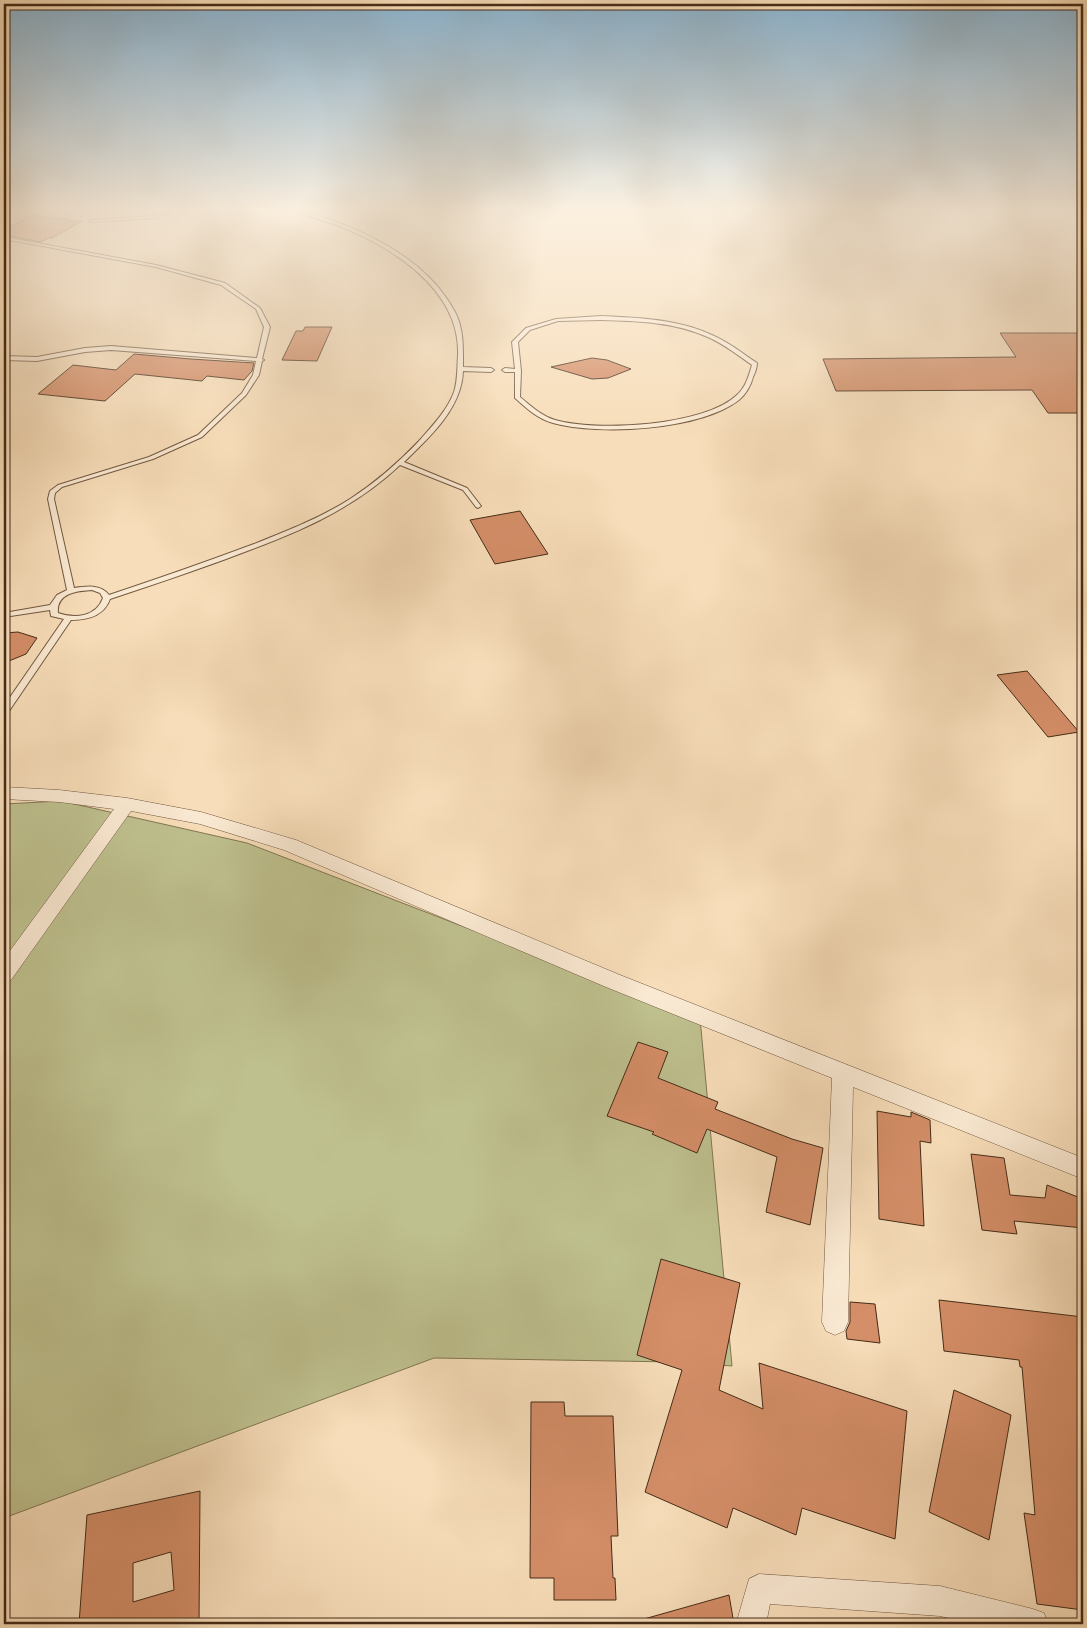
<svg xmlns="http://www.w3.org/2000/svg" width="1087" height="1628" viewBox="0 0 1087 1628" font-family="'Libre Bodoni',serif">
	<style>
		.green { fill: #bec08e; stroke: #827653 }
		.building { fill: #d48e68; stroke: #452c18; fill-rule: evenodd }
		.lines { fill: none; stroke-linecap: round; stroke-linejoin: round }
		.lane-casing { stroke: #725840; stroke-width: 2 }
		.street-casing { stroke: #725840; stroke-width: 1 }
		.lane { fill: #fae9d2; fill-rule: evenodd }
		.street { fill: #fae9d2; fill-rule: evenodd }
	</style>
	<rect width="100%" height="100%" fill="#f7ddb9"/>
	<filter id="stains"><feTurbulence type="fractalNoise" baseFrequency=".004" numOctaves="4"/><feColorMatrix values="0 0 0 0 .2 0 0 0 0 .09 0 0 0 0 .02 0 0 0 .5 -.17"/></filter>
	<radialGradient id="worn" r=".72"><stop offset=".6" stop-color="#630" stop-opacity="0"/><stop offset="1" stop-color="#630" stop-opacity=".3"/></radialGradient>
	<!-- green -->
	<path class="green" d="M 61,801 L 247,843 L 700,1018 L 732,1366 L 675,1362 L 434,1358 L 4,1518 L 4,804 Z"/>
	<!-- building -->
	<path class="building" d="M 33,215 L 67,220 L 82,221 L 52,238 L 48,238 L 41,242 L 4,235 L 4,230 Z
		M 305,327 L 332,327 L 317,361 L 282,360 L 296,331 L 303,331 Z
		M 1000,333 L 1083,333 L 1083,413 L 1048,413 L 1032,390 L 836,391 L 823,359 L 1016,357 Z
		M 134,354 L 191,359 L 254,363 L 252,371 L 244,380 L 207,376 L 202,381 L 135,374 L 105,401 L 38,394 L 73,365 L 116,370 Z
		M 592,358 L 607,360 L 631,369 L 608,378 L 592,379 L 551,367 Z
		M 520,511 L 548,554 L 495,564 L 470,520 Z
		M 18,632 L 37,638 L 26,654 L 4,663 L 4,633 Z
		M 1027,671 L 1079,732 L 1048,737 L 997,675 Z
		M 638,1042 L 668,1052 L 658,1078 L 718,1102 L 715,1109 L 792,1139 L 823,1148 L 810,1225 L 766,1212 L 777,1157 L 707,1129 L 697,1153 L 652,1134 L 654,1132 L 607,1116 Z
		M 877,1111 L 911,1117 L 911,1112 L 930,1120 L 931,1143 L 920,1141 L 924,1226 L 879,1219 Z
		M 971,1154 L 1004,1158 L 1010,1195 L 1045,1198 L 1047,1185 L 1083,1199 L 1083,1228 L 1014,1221 L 1017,1234 L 982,1230 Z
		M 661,1259 L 740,1283 L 719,1390 L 763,1409 L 759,1363 L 907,1411 L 895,1539 L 802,1508 L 796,1535 L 733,1508 L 727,1528 L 645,1492 L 682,1370 L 637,1355 Z
		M 939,1300 L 1083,1317 L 1083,1610 L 1037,1604 L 1024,1513 L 1035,1515 L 1022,1367 L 1020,1367 L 1019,1360 L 944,1351 Z
		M 850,1302 L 875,1304 L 880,1343 L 847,1339 L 846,1331 L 850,1322 Z
		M 954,1390 L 1011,1415 L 989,1540 L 929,1512 Z
		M 531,1402 L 564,1402 L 565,1416 L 613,1416 L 618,1536 L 611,1536 L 613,1578 L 615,1578 L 616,1600 L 554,1600 L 554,1578 L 530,1578 Z
		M 200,1491 L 199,1624 L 79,1624 L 87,1515 ZM 171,1552 L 174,1590 L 133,1602 L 133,1563 Z
		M 729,1595 L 734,1624 L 645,1624 L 644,1619 Z"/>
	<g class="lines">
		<!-- lane casing -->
		<g class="lane-casing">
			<path id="lane" d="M 42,208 C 46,208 65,215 69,217 L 67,218 L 52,215 Z
				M 175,208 L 182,208 L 154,218 L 91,222 L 89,221 L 91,220 L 153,216 Z
				M 284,208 C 298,208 312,214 325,218 C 375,235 429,263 455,312 C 464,329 463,348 463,367 L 491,368 L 494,370 L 491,372 L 463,371 C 462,408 429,438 404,462 L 467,488 L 481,506 L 478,508 L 476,507 L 463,490 L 400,465 C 349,513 291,535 226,559 C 188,573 149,586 110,599 C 104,616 88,620 71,620 L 7,714 L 4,715 L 4,706 L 64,619 L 51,616 L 50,610 L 4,617 L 4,613 L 50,605 L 57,595 L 67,590 L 48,499 L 50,491 L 58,485 L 149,457 L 198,435 L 242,393 L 253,375 L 256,361 L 111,350 L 85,352 L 37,361 L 4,360 L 4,356 L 37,357 L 85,348 L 111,346 L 257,358 L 264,327 L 256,309 L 221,285 L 156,267 L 4,239 L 4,237 L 156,265 L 225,283 L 260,308 L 270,327 L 262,359 L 264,360 L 262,361 L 259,375 L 246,395 L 202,437 L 153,459 L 62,487 L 55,493 L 54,499 L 74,588 C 86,586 101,584 109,595 C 157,579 206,562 254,544 C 287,531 320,518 350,499 C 375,483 398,463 419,441 C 432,426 447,411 454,392 C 458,380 457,367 458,355 C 460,304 419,268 379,245 C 357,232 333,223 309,216 C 301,213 292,212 284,208 ZM 92,590 L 100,593 L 103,598 C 96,617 75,619 58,613 C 56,593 77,591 92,590 Z
				M 601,316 C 640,318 679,319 714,336 C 730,343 743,354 757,363 C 757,367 755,373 753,377 C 751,385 746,394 739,400 C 700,430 600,436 553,423 C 538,419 526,408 515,398 L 515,372 L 505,372 L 502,370 L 505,368 L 515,369 L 512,342 L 526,328 L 556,319 ZM 601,320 C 638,321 676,322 710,338 C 725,345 738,355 752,365 C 749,375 746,387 737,395 C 705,426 596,432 555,420 C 541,416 530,405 520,397 L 521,371 L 518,342 L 530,330 L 558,321 Z"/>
		</g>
		<!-- street casing -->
		<g class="street-casing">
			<path id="street" d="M 4,787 L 59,790 L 127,798 L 201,812 L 296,840 L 620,975 L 1083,1158 L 1083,1179 L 853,1087 L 848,1322 L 844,1331 L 835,1335 L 826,1331 L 822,1322 L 832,1078 L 606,987 L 284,850 L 200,824 L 131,811 L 11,980 L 4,982 L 4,959 L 114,809 L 59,802 L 4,799 Z
				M 759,1574 L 940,1586 L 1033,1609 L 1044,1613 L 1048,1624 L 974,1624 L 940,1616 L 770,1604 L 766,1624 L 736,1624 L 749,1579 Z"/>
		</g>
		<!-- lane -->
		<use href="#lane" class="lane"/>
		<!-- street -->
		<use href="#street" class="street"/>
	</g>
	<!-- sky -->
	<linearGradient id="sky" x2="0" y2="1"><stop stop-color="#8bb6d4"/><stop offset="0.48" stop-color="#fbf0e0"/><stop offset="1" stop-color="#fbf0e0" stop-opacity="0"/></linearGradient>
	<rect width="1087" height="436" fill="url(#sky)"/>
	<!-- margin -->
	<rect width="1087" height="1628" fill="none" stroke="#f7ddb9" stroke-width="20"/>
	<rect x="5" y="5" width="1077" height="1618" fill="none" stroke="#452c18" stroke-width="2.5"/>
	<rect x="10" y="10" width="1067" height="1608" fill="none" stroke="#452c18"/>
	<rect width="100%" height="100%" filter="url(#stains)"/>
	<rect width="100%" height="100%" fill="url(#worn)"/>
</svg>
